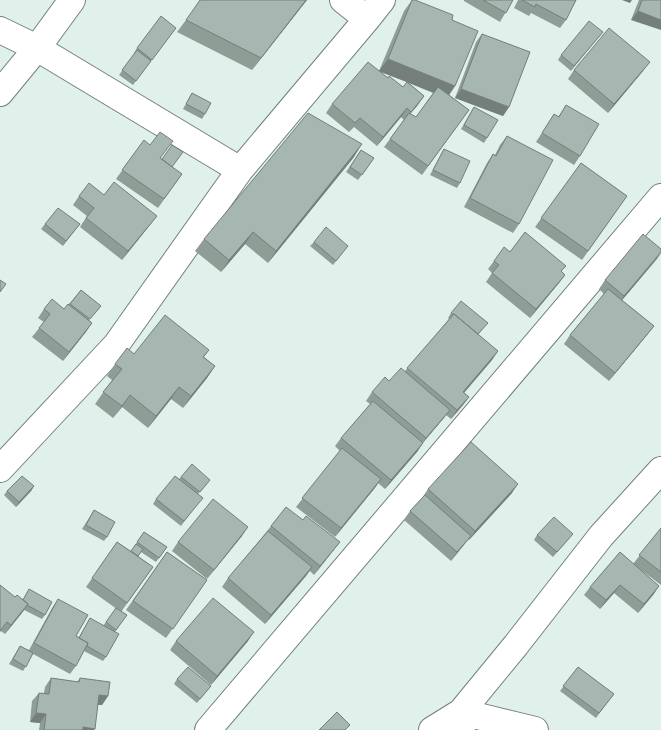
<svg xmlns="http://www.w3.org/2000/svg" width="661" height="730" viewBox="0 0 661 730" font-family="Ubuntu,sans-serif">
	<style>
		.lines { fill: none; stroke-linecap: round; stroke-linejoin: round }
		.minor-casing { stroke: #72817c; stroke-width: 28 }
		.minor { stroke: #fff; stroke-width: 26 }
		.wall { fill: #8f9d97; fill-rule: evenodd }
		.shaded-wall { fill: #747f7b }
		.building { fill: #a6b6b0; stroke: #747f7b }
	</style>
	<rect width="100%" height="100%" fill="#e0f1eb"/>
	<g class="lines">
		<!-- minor casing -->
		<g class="minor-casing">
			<path id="minor" d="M 343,0 L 367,19
				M 0,30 L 37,48 L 240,170
				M 0,93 L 37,48 L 72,0
				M 0,469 L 116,345 L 240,170 L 367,19 L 382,0
				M 462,728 L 461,712 L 535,730
				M 208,730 L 661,197
				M 432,730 L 461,712 L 516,645 L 601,536 L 661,470"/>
		</g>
		<!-- minor -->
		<use href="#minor" class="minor"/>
	</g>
	<!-- wall -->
	<path class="wall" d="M 307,0 L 252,70 L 177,32 L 186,20 Z
		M 412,0 L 452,20 L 455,86 L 449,95 L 469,110 L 422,175 L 384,147 L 404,120 L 401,117 L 377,146 L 354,127 L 349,132 L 326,113 L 332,104 L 379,71 L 404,11 ZM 380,72 L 407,82 L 403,87 L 388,78 ZM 409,83 L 433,93 L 416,117 L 410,114 L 424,96 Z
		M 464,0 L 513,0 L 500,22 L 464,1 Z
		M 518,0 L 576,0 L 566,20 L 560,28 L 531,13 L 529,16 L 514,8 Z
		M 639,0 L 661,0 L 631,20 Z
		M 176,28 L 133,85 L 119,75 L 135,53 L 134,53 L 137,48 Z
		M 603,32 L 571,71 L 558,60 L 561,55 Z
		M 482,34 L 509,107 L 503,116 L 455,98 L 476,42 Z
		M 574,70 L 643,71 L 608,113 L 568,79 Z
		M 192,93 L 205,114 L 202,119 L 183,109 Z
		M 566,105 L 580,156 L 574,165 L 536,142 L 554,114 L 558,117 Z
		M 474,107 L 487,138 L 484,143 L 461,129 Z
		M 507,136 L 519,224 L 513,233 L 464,207 L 487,163 L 493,154 L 495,155 L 500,145 Z
		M 144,140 L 160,158 L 182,174 L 158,208 L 116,179 Z
		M 444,149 L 460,183 L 457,188 L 430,175 L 441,154 Z
		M 361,150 L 374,158 L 358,180 L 346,172 Z
		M 354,157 L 268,263 L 245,244 L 221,272 L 195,251 L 204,239 Z
		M 581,163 L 627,196 L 582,260 L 535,227 Z
		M 104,195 L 157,216 L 122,260 L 80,227 L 87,216 L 73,205 L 79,196 Z
		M 45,224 L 80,224 L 63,246 L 41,229 Z
		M 314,242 L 348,246 L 333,265 L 310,246 Z
		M 510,252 L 562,272 L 565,275 L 559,283 L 530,318 L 486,282 L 492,273 L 488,269 L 494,261 Z
		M 661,253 L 622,300 L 654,326 L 647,335 L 609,381 L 564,344 L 570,335 L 604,294 L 599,289 L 605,280 Z
		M 81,290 L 101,306 L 89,320 L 92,323 L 63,361 L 32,337 L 44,322 L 38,318 L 44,309 L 64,309 L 69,304 Z
		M 451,313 L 484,327 L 478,335 L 498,351 L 492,360 L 464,393 L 469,397 L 463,405 L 451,419 L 446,415 L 423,443 L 417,452 L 385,489 L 378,483 L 335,537 L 296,507 L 340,451 L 335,446 L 341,438 L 370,404 L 366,401 L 372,392 L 405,371 L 449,319 L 448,318 Z
		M 209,350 L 204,357 L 215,366 L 207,378 L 183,408 L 171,399 L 148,428 L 122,407 L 113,418 L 95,404 L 112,380 L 107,376 L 115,364 L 134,354 Z
		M 181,477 L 207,484 L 198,494 L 199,502 L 181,526 L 153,504 L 156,499 L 179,479 Z
		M 34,486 L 31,491 L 16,507 L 4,495 L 7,491 Z
		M 428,489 L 512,493 L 469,540 L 468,539 L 451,561 L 404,520 L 410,511 L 422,498 Z
		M 94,510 L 107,537 L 104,541 L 82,529 Z
		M 303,520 L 340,542 L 314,575 L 310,571 L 265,624 L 222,587 L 228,578 L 264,535 L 271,526 Z
		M 661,528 L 661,585 L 633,564 Z
		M 144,532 L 167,547 L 156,562 L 141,552 L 138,556 L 153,567 L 121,612 L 86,587 L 117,542 L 131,551 Z
		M 537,535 L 569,539 L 553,557 L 534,540 Z
		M 242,536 L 207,579 L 172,551 L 178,542 Z
		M 167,552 L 207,580 L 166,638 L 126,610 Z
		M 620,552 L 659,586 L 653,595 L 638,613 L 614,593 L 600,609 L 584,595 L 590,587 Z
		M 0,585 L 15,597 L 23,599 L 29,589 L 45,615 L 42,619 L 24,610 L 5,634 L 1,631 L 0,632 Z
		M 58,599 L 76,636 L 79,637 L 90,618 L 103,626 L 116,608 L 127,615 L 115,632 L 106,657 L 103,661 L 84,651 L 76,666 L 70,674 L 33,654 L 23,671 L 9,664 L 20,646 L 29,650 L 52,608 Z
		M 176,641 L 248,641 L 211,685 L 170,650 Z
		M 578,667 L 614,694 L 596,718 L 560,691 Z
		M 51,678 L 77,682 L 80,678 L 108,696 L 102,705 L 98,705 L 94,730 L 39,730 L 40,723 L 30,722 L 32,701 L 39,693 L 44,693 L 45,687 Z
		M 177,679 L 211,686 L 197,703 L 174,684 Z"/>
	<!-- shaded-wall -->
	<path class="shaded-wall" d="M 306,0 L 307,0 L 252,70 L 261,58 Z
		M 622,0 L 632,0 L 630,3 Z
		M 638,11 L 661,20 L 661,30 L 631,20 Z
		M 388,59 L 455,86 L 447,98 L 379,71 Z
		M 650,62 L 643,71 L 608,113 L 614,104 Z
		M 461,89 L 509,107 L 503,116 L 455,98 Z
		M 424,96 L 418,105 L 405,120 L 411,112 Z
		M 407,108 L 401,117 L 377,146 L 383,137 Z
		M 362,144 L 354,157 L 268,263 L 276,251 Z
		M 157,216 L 150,225 L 122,260 L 128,251 Z
		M 253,232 L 245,244 L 221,272 L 229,260 Z
		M 661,253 L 657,259 L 618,305 L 624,296 Z
		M 565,275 L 559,283 L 530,318 L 536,309 Z
		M 92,323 L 86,332 L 63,361 L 69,352 Z
		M 654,326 L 647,335 L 609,381 L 615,373 Z
		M 498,351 L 492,360 L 457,401 L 463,392 Z
		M 215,366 L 207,378 L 183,408 L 191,396 Z
		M 179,387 L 171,399 L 148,428 L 156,416 Z
		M 130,395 L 122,407 L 113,418 L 122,406 Z
		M 469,397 L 463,405 L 451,419 L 457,410 Z
		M 450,410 L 444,418 L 420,446 L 426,438 Z
		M 423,443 L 417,452 L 385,489 L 391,480 Z
		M 381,479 L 375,488 L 335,537 L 341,528 Z
		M 518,484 L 512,493 L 469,540 L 475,531 Z
		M 34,486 L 31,491 L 16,507 L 19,502 Z
		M 248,527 L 242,536 L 207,579 L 214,570 Z
		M 471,536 L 464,545 L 451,561 L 457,552 Z
		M 340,542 L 333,551 L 314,575 L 320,566 Z
		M 312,567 L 306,576 L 265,624 L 271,615 Z
		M 620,585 L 614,593 L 600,609 L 606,600 Z
		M 659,586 L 653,595 L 638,613 L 644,604 Z
		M 28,604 L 22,613 L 5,634 L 11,625 Z
		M 254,632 L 248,641 L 211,685 L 217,676 Z
		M 99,695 L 108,696 L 102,705 L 93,704 Z
		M 36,713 L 46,714 L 40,723 L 30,722 Z
		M 83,727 L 95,729 L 94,730 L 81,730 Z"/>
	<!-- building -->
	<path class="building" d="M 200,0 L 306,0 L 261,58 L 186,20 Z
		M 412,0 L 415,0 L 453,15 L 452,20 L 478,31 L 455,86 L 388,59 Z
		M 483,0 L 513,0 L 506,13 Z
		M 522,0 L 576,0 L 566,20 L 536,4 L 535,7 Z
		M 642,0 L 661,0 L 661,20 L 638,11 Z
		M 161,16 L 176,28 L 152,60 L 137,48 Z
		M 589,21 L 603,32 L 574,66 L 561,55 Z
		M 609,28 L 650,62 L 614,104 L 574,70 Z
		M 482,34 L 530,52 L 509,107 L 461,89 Z
		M 137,50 L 151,61 L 136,81 L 122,70 Z
		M 368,62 L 388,78 L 389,76 L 403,87 L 407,82 L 424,96 L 411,112 L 407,108 L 383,137 L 360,118 L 355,123 L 332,104 Z
		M 438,87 L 469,110 L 428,166 L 390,139 L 409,113 L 416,117 Z
		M 192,93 L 211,103 L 205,114 L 186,104 Z
		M 566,105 L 599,124 L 580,156 L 542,133 L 554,114 L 559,117 Z
		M 474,107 L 498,120 L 487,138 L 464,125 Z
		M 308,113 L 362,144 L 276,251 L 253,232 L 229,260 L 204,239 Z
		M 160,132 L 173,141 L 160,158 L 182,174 L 164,199 L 122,170 L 144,140 L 150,145 Z
		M 507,136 L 553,160 L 519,224 L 470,198 L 493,154 L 496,156 Z
		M 172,145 L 183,152 L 172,167 L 162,159 Z
		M 444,149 L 470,161 L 460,183 L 433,170 Z
		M 361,150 L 374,158 L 362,175 L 350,167 Z
		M 581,163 L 627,196 L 588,251 L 541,218 Z
		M 114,182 L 157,216 L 128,251 L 86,218 L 94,208 L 79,196 L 89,183 L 104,195 Z
		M 58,208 L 80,224 L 66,241 L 45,224 Z
		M 326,227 L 348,246 L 336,261 L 314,242 Z
		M 525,232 L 566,266 L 561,271 L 565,275 L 536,309 L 492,273 L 499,265 L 494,261 L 504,247 L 510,252 Z
		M 643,234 L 661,249 L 661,252 L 624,296 L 605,280 Z
		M 0,280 L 6,284 L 0,292 Z
		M 608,289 L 654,326 L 615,373 L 570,335 Z
		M 81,290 L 101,306 L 90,319 L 70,304 Z
		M 52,299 L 64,309 L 68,304 L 92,323 L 69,352 L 39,328 L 50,314 L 44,309 Z
		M 461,301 L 488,323 L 478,334 L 454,314 L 453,314 L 451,313 Z
		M 454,314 L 498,351 L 463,392 L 469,397 L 457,410 L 407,368 Z
		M 165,315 L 209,350 L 203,357 L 215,366 L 191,396 L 179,387 L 156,416 L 130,395 L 122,406 L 103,392 L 122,369 L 115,364 L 127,348 L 134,354 Z
		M 401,368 L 450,410 L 426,438 L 372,392 L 385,377 L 389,381 Z
		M 373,401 L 423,443 L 391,480 L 341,438 Z
		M 471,442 L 518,484 L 475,531 L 428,489 Z
		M 342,448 L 381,479 L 341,528 L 302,498 Z
		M 192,464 L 210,480 L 200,492 L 181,477 Z
		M 22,476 L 34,486 L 19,502 L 7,491 Z
		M 175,476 L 203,498 L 184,521 L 156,499 Z
		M 425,495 L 471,536 L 457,552 L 410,511 Z
		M 213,499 L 248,527 L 214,570 L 178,542 Z
		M 286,507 L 303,520 L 306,516 L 340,542 L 320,566 L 271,526 Z
		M 94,510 L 115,522 L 107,537 L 86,525 Z
		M 554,517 L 573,534 L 557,552 L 537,535 Z
		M 661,528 L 661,572 L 639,555 Z
		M 268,531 L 312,567 L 271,615 L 228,578 Z
		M 144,532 L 167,547 L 159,558 L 137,542 Z
		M 117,542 L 153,567 L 127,603 L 92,578 Z
		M 136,544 L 143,549 L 138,556 L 131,551 Z
		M 167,552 L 207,580 L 173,629 L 133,601 Z
		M 620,552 L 659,586 L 644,604 L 620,585 L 606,600 L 590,587 Z
		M 0,585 L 15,597 L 17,595 L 28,604 L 11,625 L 7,622 L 0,631 Z
		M 29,589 L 52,602 L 45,615 L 27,605 L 28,604 L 23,600 Z
		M 213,598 L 254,632 L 217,676 L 176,641 Z
		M 58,599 L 88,615 L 76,636 L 88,643 L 76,666 L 34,643 Z
		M 116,608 L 127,615 L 116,630 L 106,622 Z
		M 90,618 L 119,634 L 106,657 L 87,646 L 88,643 L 79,638 Z
		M 20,646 L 33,653 L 26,667 L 13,659 Z
		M 188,667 L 211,686 L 200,699 L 177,679 Z
		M 578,667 L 614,694 L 599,713 L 563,686 Z
		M 51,678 L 79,682 L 80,678 L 110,682 L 108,696 L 99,695 L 95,729 L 83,727 L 83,730 L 44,730 L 46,714 L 36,713 L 39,693 L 49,694 Z
		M 337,712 L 350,725 L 345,730 L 319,730 Z"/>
</svg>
